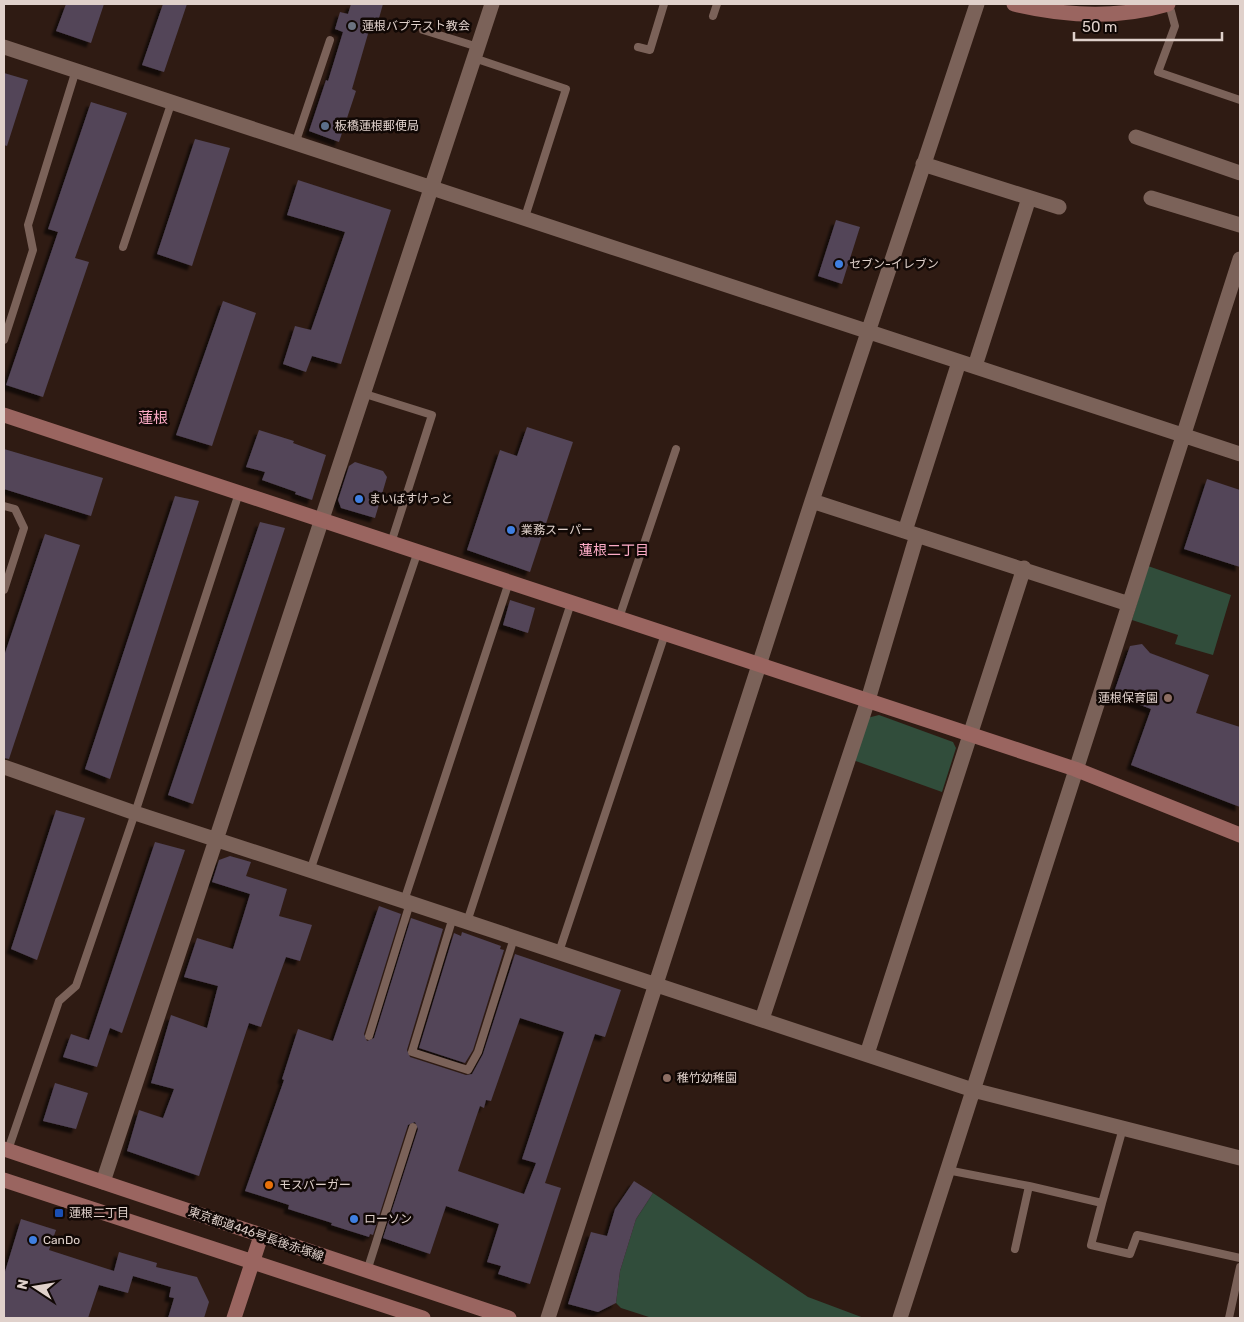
<svg xmlns="http://www.w3.org/2000/svg" width="1244" height="1322" viewBox="0 0 1244 1322" font-family="Rubik,'Noto Sans JP',sans-serif">
	<style>
		.green { fill: #314d3b }
		.building { fill: #524558; fill-rule: evenodd; filter: url(#shadow) }
		.lines { fill: none; stroke-linecap: round; stroke-linejoin: round }
		.lane { stroke: #7b6259; stroke-width: 8 }
		.street { stroke: #7b6259; stroke-width: 15 }
		.secondary { stroke: #9a6560; stroke-width: 15 }
		.worship-dot { fill: #6b7280; stroke: #110805; stroke-width: 2 }
		.service-dot { fill: #5c6f8a; stroke: #110805; stroke-width: 2 }
		.shop-dot { fill: #3f7fe0; stroke: #110805; stroke-width: 2 }
		.education-dot { fill: #8d6e63; stroke: #110805; stroke-width: 2 }
		.food-dot { fill: #e8710a; stroke: #110805; stroke-width: 2 }
		.transit-dot { fill: #1a4fb4; stroke: #110805; stroke-width: 2 }
		.labels { text-anchor: middle; stroke-width: 5; stroke-linejoin: round; paint-order: stroke }
		.poi-label { font-size: 12px; fill: #e0d1cb; stroke: #110805; text-anchor: start }
		.street-label { font-size: 12px; fill: #e0d1cb; stroke: #110805 }
		.neighbourhood-label { font-size: 14px; fill: #fcabc6; stroke: #110805 }
		.quarter-label { font-size: 15px; fill: #fcabc6; stroke: #110805 }
	</style>
	<defs>
		<filter id="shadow"><feDropShadow dx="-4.5" dy="4.5" stdDeviation="1" flood-color="#0009"/></filter>
	</defs>
	<rect width="100%" height="100%" fill="#2f1b13"/>
	<!-- green -->
	<path class="green" d="M 1148,566 L 1231,595 L 1213,655 L 1175,644 L 1178,635 L 1132,620 Z
		M 879,715 L 953,742 L 956,748 L 942,792 L 853,760 L 867,718 Z
		M 653,1193 L 808,1297 L 864,1318 L 652,1318 L 621,1308 L 616,1303 L 620,1271 L 636,1219 Z"/>
	<!-- building -->
	<path class="building" d="M 66,4 L 104,4 L 91,43 L 56,31 Z
		M 163,4 L 187,4 L 164,72 L 142,65 Z
		M 351,4 L 383,4 L 376,29 L 370,27 L 352,89 L 356,91 L 339,142 L 309,131 L 326,80 L 328,81 L 343,32 L 335,29 L 340,12 L 348,14 Z
		M 4,73 L 28,80 L 7,146 L 4,145 Z
		M 91,102 L 127,113 L 75,258 L 89,262 L 43,397 L 6,385 L 58,232 L 48,229 Z
		M 195,139 L 230,148 L 192,266 L 157,254 Z
		M 298,180 L 391,210 L 341,364 L 312,356 L 306,372 L 283,364 L 295,326 L 311,330 L 345,232 L 287,215 Z
		M 836,220 L 860,227 L 842,284 L 818,276 Z
		M 223,301 L 256,313 L 212,446 L 176,435 Z
		M 527,427 L 573,442 L 530,572 L 467,550 L 500,450 L 517,456 Z
		M 259,430 L 294,441 L 293,443 L 326,455 L 312,500 L 295,494 L 296,492 L 262,480 L 265,472 L 246,467 Z
		M 4,449 L 103,478 L 91,516 L 4,489 Z
		M 355,462 L 383,471 L 387,477 L 375,518 L 341,508 L 338,500 L 349,466 Z
		M 1207,479 L 1240,490 L 1240,567 L 1184,549 Z
		M 175,496 L 199,501 L 110,779 L 85,769 Z
		M 260,522 L 285,528 L 193,804 L 168,795 Z
		M 45,534 L 80,545 L 9,759 L 4,758 L 4,656 Z
		M 510,600 L 535,608 L 528,633 L 503,625 Z
		M 1142,644 L 1150,653 L 1209,675 L 1196,713 L 1240,727 L 1240,807 L 1131,765 L 1151,709 L 1113,695 L 1130,646 Z
		M 56,810 L 85,818 L 37,960 L 11,949 Z
		M 155,842 L 185,850 L 122,1033 L 110,1028 L 97,1067 L 63,1057 L 71,1034 L 89,1040 Z
		M 230,856 L 251,862 L 246,876 L 287,889 L 279,916 L 312,925 L 300,961 L 286,957 L 261,1027 L 249,1023 L 199,1176 L 127,1151 L 139,1110 L 163,1118 L 174,1089 L 151,1083 L 171,1015 L 207,1028 L 218,986 L 184,977 L 197,938 L 233,949 L 250,894 L 212,882 L 219,860 Z
		M 379,906 L 401,914 L 364,1034 L 367,1041 L 374,1038 L 411,918 L 443,929 L 407,1050 L 410,1057 L 466,1075 L 472,1074 L 483,1054 L 515,954 L 621,990 L 605,1037 L 595,1034 L 545,1183 L 561,1188 L 530,1284 L 498,1274 L 501,1266 L 487,1262 L 499,1224 L 446,1206 L 430,1254 L 383,1238 L 418,1129 L 415,1122 L 408,1125 L 373,1235 L 370,1234 L 369,1237 L 331,1225 L 332,1223 L 288,1209 L 289,1205 L 245,1191 L 284,1080 L 282,1079 L 298,1029 L 333,1041 ZM 520,1018 L 564,1032 L 522,1159 L 536,1163 L 524,1194 L 458,1171 L 480,1106 L 484,1108 L 486,1100 L 491,1101 Z
		M 462,932 L 501,946 L 500,949 L 504,950 L 473,1050 L 465,1063 L 419,1048 L 454,933 L 461,936 Z
		M 55,1083 L 88,1093 L 76,1129 L 43,1121 Z
		M 634,1181 L 653,1193 L 636,1219 L 620,1271 L 616,1303 L 598,1312 L 568,1304 L 591,1232 L 607,1236 L 615,1209 Z
		M 21,1219 L 56,1230 L 49,1250 L 114,1271 L 119,1252 L 157,1263 L 156,1267 L 197,1277 L 209,1302 L 204,1318 L 168,1318 L 174,1298 L 169,1297 L 171,1287 L 133,1276 L 128,1293 L 99,1285 L 88,1318 L 4,1318 L 4,1275 Z"/>
	<g class="lines">
		<!-- lane -->
		<path class="lane" d="M 1169,4 L 1175,26 L 1158,72 L 1240,100
			M 713,16 L 717,4
			M 423,30 L 478,47
			M 638,47 L 650,50 L 664,4
			M 474,58 L 566,89 L 525,217
			M 296,141 L 330,40
			M 123,247 L 172,101
			M 4,340 L 33,250 L 28,225 L 76,70
			M 362,393 L 432,415 L 391,543
			M 4,506 L 15,509 L 24,528 L 4,590
			M 619,618 L 676,449
			M 310,871 L 418,551
			M 404,901 L 509,582
			M 453,917 L 412,1052 L 468,1070 L 478,1052 L 514,938
			M 467,922 L 571,603
			M 559,952 L 665,634
			M 369,1036 L 410,903
			M 8,1150 L 59,1001 L 76,986 L 135,813 L 239,493
			M 947,1170 L 1029,1186 L 1102,1203 L 1091,1245 L 1130,1254 L 1137,1235 L 1240,1258
			M 1102,1203 L 1123,1128
			M 1015,1249 L 1029,1186
			M 367,1271 L 413,1127
			M 1229,1318 L 1240,1267"/>
		<!-- street -->
		<path class="street" d="M 4,47 C 417,180 827,321 1240,454
			M 1136,137 L 1240,173
			M 923,164 L 1059,207
			M 1151,198 L 1240,225
			M 975,366 L 1029,198
			M 812,501 L 1129,604
			M 905,531 L 959,362
			M 4,767 L 135,813 L 404,901 L 973,1090 L 1240,1158
			M 762,1019 L 868,700 L 917,535
			M 867,1054 L 1024,568
			M 103,1182 L 492,4
			M 548,1318 L 812,501 L 977,4
			M 900,1318 L 1240,259"/>
		<!-- secondary -->
		<path class="secondary" d="M 1014,4 C 1064,16 1118,19 1168,4
			M 4,415 L 1075,769 L 1240,835
			M 4,1149 L 509,1318
			M 4,1180 L 423,1318
			M 234,1318 L 261,1236"/>
	</g>
	<!-- markers -->
	<circle class="worship-dot" cx="352" cy="26" r="5"/>
	<circle class="service-dot" cx="325" cy="126" r="5"/>
	<g class="shop-dot">
		<circle cx="839" cy="264" r="5"/>
		<circle cx="359" cy="499" r="5"/>
		<circle cx="511" cy="530" r="5"/>
		<circle cx="354" cy="1219" r="5"/>
		<circle cx="33" cy="1240" r="5"/>
	</g>
	<g class="education-dot">
		<circle cx="1168" cy="698" r="5"/>
		<circle cx="667" cy="1078" r="5"/>
	</g>
	<circle class="food-dot" cx="269" cy="1185" r="5"/>
	<rect class="transit-dot" x="54" y="1208" width="10" height="10" rx="2.5"/>
	<g class="labels">
		<!-- poi labels -->
		<g class="poi-label">
			<text x="362" y="30">蓮根バプテスト教会</text>
			<text x="335" y="130">板橋蓮根郵便局</text>
			<text x="849" y="268">セブン-イレブン</text>
			<text x="369" y="503">まいばすけっと</text>
			<text x="521" y="534">業務スーパー</text>
			<text x="1158" y="702" text-anchor="end">蓮根保育園</text>
			<text x="677" y="1082">稚竹幼稚園</text>
			<text x="279" y="1189">モスバーガー</text>
			<text x="69" y="1217">蓮根二丁目</text>
			<text x="364" y="1223">ローソン</text>
			<text x="43" y="1244">CanDo</text>
		</g>
		<!-- street labels -->
		<g class="street-label">
			<text transform="translate(256 1234) rotate(19)" y="4">東京都道446号長後赤塚線</text>
		</g>
		<!-- neighbourhood labels -->
		<g class="neighbourhood-label">
			<text x="614" y="555">蓮根二丁目</text>
		</g>
		<!-- quarter labels -->
		<g class="quarter-label">
			<text x="153" y="423">蓮根</text>
		</g>
	</g>
	<!-- border -->
	<rect width="1244" height="1322" fill="none" stroke="#e0d1cb" stroke-width="10"/>
	<!-- north arrow -->
	<g transform="translate(35 1287) rotate(282)" stroke="#110805" stroke-width="4" paint-order="stroke">
	<path d="M0-4L9 19L0 12L-9 19Z" fill="#e0d1cb"/>
	<text y="-8" font-size="14" font-weight="bold" text-anchor="middle" fill="#e0d1cb">N</text>
	</g>
	<!-- scale -->
	<path d="M1074 32v8h148v-8" fill="none" stroke="#e0d1cb" stroke-width="2.5"/>
	<text x="1082" y="32" font-size="15" fill="#e0d1cb" stroke="#110805" stroke-width="4" paint-order="stroke">50 m</text>
</svg>
